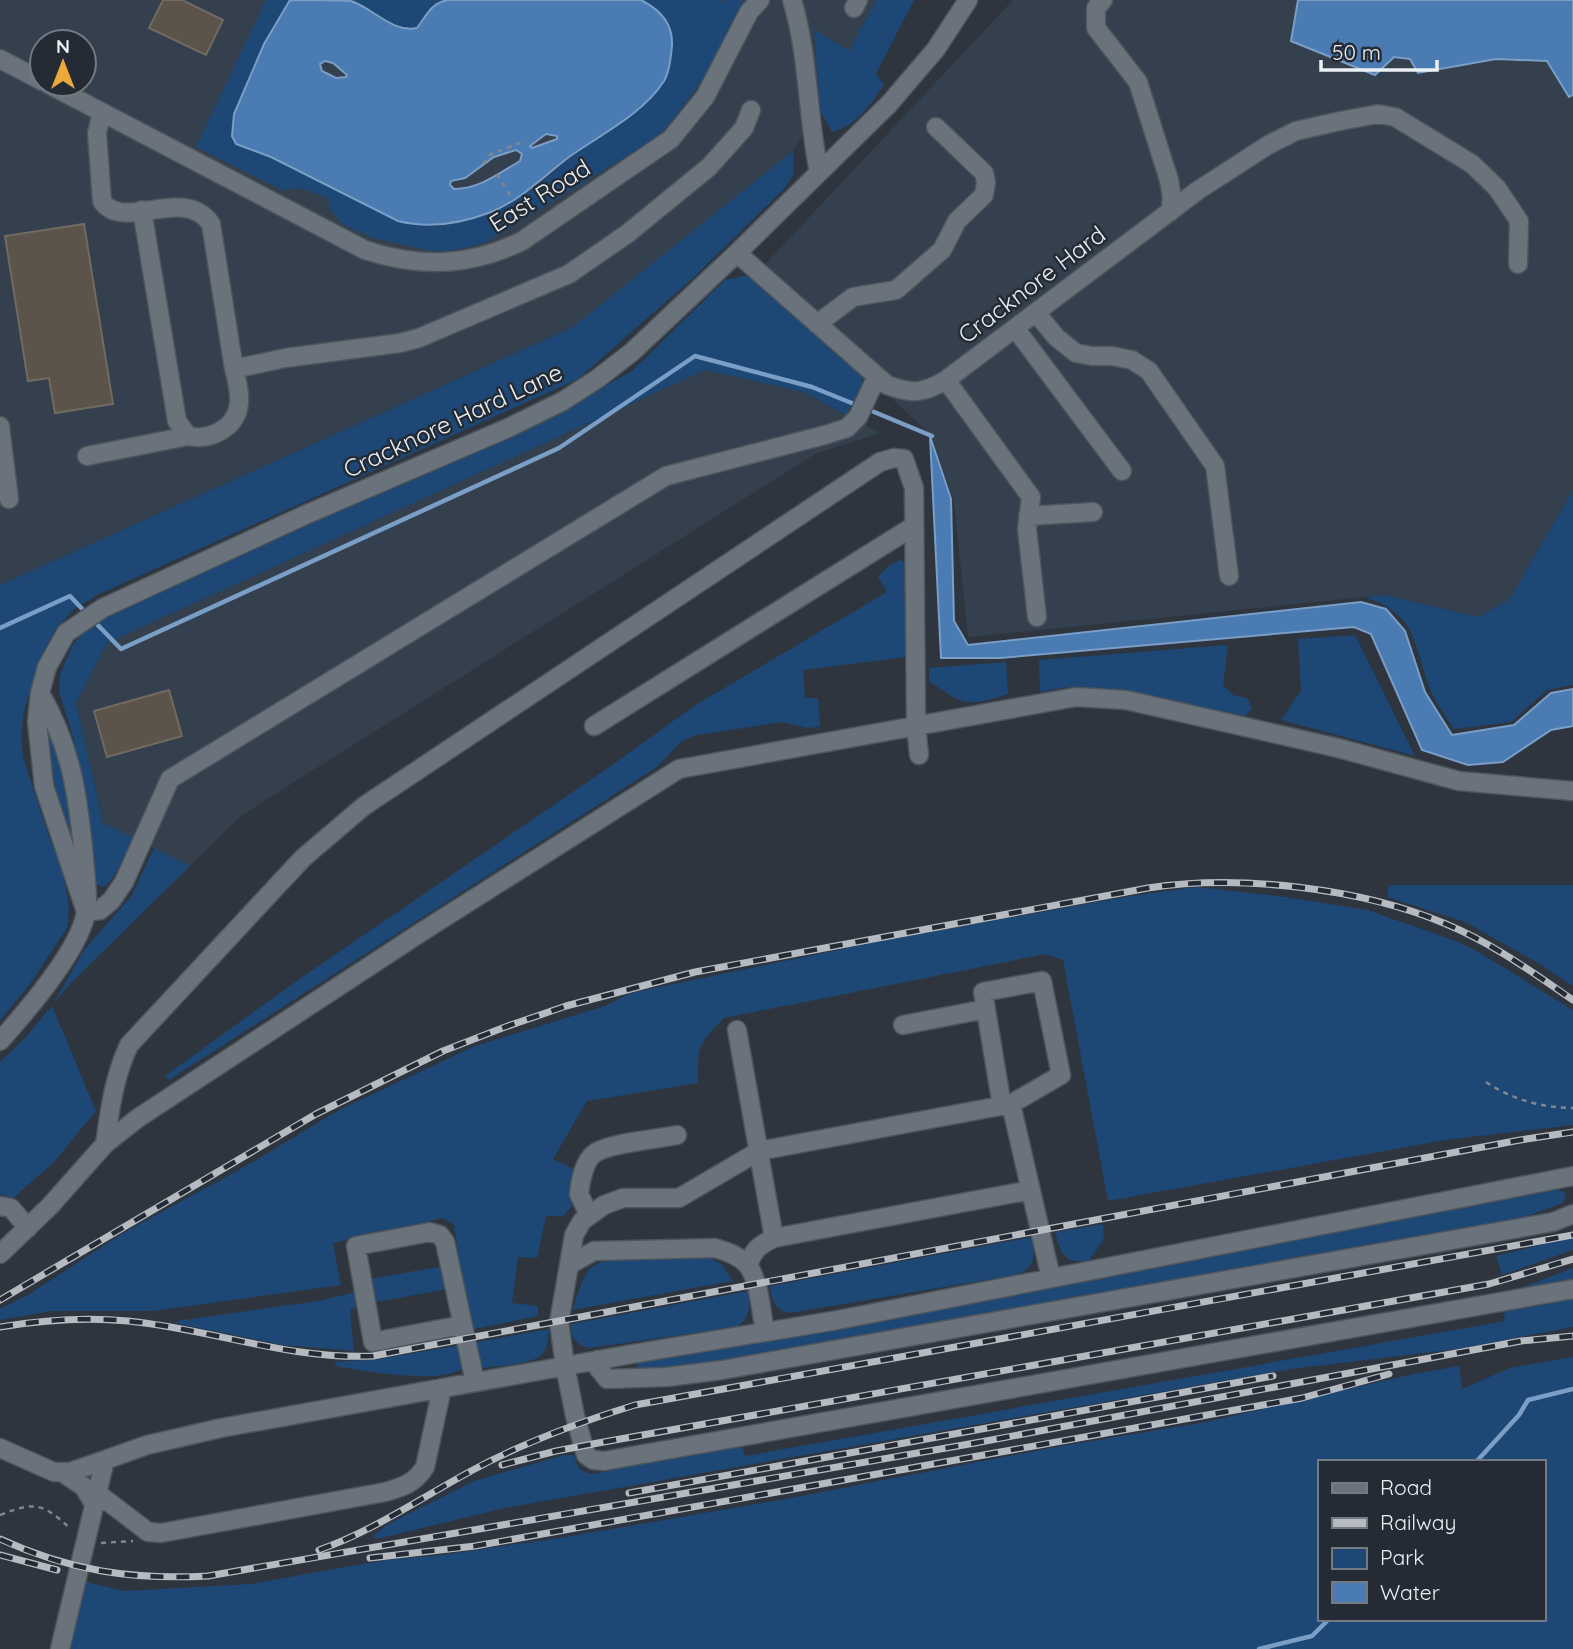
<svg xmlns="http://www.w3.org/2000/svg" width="1573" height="1649" viewBox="0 0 1573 1649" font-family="Quicksand,sans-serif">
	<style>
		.built { fill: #34404e; fill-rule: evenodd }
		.green { fill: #1d4774; fill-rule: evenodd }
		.water { fill: #4a7bb2; stroke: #7a9ec6; stroke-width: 2; fill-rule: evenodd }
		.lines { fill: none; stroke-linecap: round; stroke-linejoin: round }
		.stream { stroke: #7a9ec6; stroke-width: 4.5 }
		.building { fill: #5c544b; stroke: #716a60; stroke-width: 2 }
		.minor-casing { stroke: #4d545b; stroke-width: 21 }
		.path { stroke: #81878f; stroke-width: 2.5; stroke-dasharray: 5 5; stroke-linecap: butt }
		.minor { stroke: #6a737c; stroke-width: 18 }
		.rail-casing { stroke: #b5bbc1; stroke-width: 7 }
		.rail { stroke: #242b34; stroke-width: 4.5; stroke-dasharray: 13; stroke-linecap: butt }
		.labels { text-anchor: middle; stroke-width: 5; stroke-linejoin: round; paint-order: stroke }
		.street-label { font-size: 24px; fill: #ebf0f5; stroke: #242b34 }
	</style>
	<rect width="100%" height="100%" fill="#2e353e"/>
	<!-- built -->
	<path class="built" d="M 0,0 L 876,0 L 849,51 L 814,30 L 820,110 L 793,151 L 579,324 L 0,585 ZM 42,42 L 84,42 L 84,84 L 42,84 Z
		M 1013,0 L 1309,0 L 1394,57 L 1410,59 L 1419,73 L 1496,59 L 1547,61 L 1569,96 L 1573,95 L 1573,490 L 1509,600 L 1478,617 L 1385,595 L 968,637 L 954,502 L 932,436 L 757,273 Z
		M 705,370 L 804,392 L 880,433 L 815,454 L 242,815 L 190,866 L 103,823 L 76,703 L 107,643 Z"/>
	<!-- green -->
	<path class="green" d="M 266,0 L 290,0 L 264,44 L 234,114 L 232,136 L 236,144 L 271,157 L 398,221 L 440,226 L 493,212 L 531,190 L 576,153 L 662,15 L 641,0 L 719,0 L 725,2 L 726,0 L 742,0 C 735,35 692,96 669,124 C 663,131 655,137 648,143 L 487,242 L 456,250 L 433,251 L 373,238 L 345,225 L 332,213 L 328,199 L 302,188 L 282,190 L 196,147 Z
		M 350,0 L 447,0 C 430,4 427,15 417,28 C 394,32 369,11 350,0 Z
		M 876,0 L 914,0 L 876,74 L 884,85 C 872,103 855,127 832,132 L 820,110 L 814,29 L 849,51 Z
		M 793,151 L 794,174 L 784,189 L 694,277 L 578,379 L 97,595 L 72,611 L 56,629 L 40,658 L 24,711 L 21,734 L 23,757 L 51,843 L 62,867 L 69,907 L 67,928 L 30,984 L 0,1020 L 0,585 L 573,327 Z
		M 757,273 L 864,372 L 860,389 L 846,415 L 804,392 L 705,370 L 107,643 L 76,703 L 103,823 L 136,839 L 110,882 L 103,887 L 96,884 L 74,740 L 59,692 L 60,675 L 72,646 L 83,632 L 129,605 L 348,505 L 524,431 L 632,371 L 725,280 Z
		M 1573,490 L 1573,685 L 1547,690 L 1511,722 L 1454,729 C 1445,715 1434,701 1429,686 C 1412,640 1418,616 1365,597 L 1385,595 L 1478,617 L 1509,600 Z
		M 900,560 L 909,563 L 907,657 L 803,670 L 805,698 L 818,698 L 820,727 L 807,728 L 781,722 L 693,736 L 681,742 L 657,767 L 169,1080 L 165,1076 L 298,980 L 615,763 L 694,706 L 887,592 L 878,577 L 890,565 Z
		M 1355,635 L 1415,756 L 1281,720 L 1301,691 L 1298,639 Z
		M 1228,645 L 1223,685 L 1233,695 L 1247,698 L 1252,708 L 1245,716 L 1225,715 L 1207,708 L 1069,687 L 1040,692 L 1039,660 Z
		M 1006,662 L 1008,694 C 991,700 970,707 953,697 C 944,692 938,686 929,682 L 929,668 Z
		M 46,717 L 68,783 L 75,861 L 52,786 Z
		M 154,848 L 190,866 L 69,985 L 52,1006 L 96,1111 L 54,1162 L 12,1199 L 0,1194 L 0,1062 L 24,1039 L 52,1006 L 84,950 L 132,895 Z
		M 1389,885 L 1573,885 L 1573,986 L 1541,965 L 1465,922 L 1387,897 Z
		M 1197,887 L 1285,897 L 1367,910 L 1456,941 L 1477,951 L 1563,1004 L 1573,1011 L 1573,1125 L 1445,1140 L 1108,1201 L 1063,960 L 1045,954 L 724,1018 C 697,1045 698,1046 698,1083 L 587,1101 L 553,1159 L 577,1171 L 572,1195 L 573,1205 L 563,1216 L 546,1216 L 537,1258 L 518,1257 L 512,1303 L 538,1306 L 538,1316 L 470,1330 L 454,1225 L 443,1218 L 333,1243 L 341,1285 L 153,1311 L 53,1311 L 0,1320 L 0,1309 L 28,1295 L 123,1233 L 246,1166 L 339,1110 L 475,1046 L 605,1006 L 630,993 L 876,942 L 1130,896 Z
		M 1557,1189 L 1566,1193 L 1563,1203 L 1504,1224 L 713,1365 L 643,1372 L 637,1369 L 637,1362 L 645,1360 L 832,1330 Z
		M 1103,1224 L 1104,1239 L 1089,1261 C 1063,1264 1061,1253 1055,1232 Z
		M 1032,1237 C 1035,1255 1036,1269 1015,1275 L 789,1313 C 774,1309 772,1301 770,1286 Z
		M 1573,1237 L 1573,1250 L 1502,1275 L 1496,1256 Z
		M 708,1257 L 722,1264 L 733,1281 L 572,1310 C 577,1298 581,1279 589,1270 C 607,1250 681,1257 708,1257 Z
		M 443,1266 L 448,1289 L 375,1302 L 369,1279 Z
		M 1573,1268 L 1573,1281 L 1513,1291 Z
		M 360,1291 L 363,1304 L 350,1310 L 354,1351 L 283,1345 L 179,1324 L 177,1321 L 318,1301 Z
		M 748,1291 C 750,1307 751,1316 737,1327 L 589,1348 C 575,1344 571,1338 571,1324 Z
		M 1573,1292 L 1573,1327 L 1457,1349 L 1291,1369 L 505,1508 L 377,1539 L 373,1536 L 388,1524 L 474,1481 L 564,1455 L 574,1455 L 579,1469 L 591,1474 L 605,1472 L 624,1465 L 741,1443 L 745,1456 L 1505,1321 L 1503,1308 Z
		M 549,1329 C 548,1336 548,1346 544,1352 C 536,1365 500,1365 485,1368 L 479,1366 L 471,1343 Z
		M 461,1345 L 466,1366 C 447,1386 366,1371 339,1367 L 333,1362 L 380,1359 Z
		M 1573,1357 L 1573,1649 L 70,1649 L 86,1582 L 124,1591 L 250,1584 L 386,1560 L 442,1555 L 559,1538 L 780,1500 L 1061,1446 L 1211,1421 L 1413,1374 L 1459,1366 L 1462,1389 L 1510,1368 ZM 1319,1462 L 1543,1462 L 1543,1619 L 1319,1619 Z"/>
	<!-- water -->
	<path class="water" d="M 290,0 C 304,0 339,0 351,1 C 373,8 392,33 417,28 C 427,15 430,4 447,0 L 641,0 C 659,9 673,23 672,45 C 671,56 670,71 664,81 C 643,114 600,135 569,157 C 544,176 521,200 491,212 C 460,224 430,229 398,221 L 271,157 L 236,144 L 232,136 L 234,114 L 264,44 ZM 325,61 L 333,63 L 347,75 L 346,77 L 336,78 L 322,71 L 320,64 ZM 546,134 L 557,136 L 557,139 L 532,148 L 530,146 ZM 516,150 L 522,154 L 520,161 C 499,173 480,189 454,189 L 450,185 L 451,181 L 465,178 L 494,157 Z
		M 1298,0 L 1573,0 L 1573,95 L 1569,97 L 1547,61 L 1496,59 L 1418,73 L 1410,59 L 1394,57 L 1375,75 L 1291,41 Z
		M 930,436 L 951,499 L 954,621 L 968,645 L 1361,602 L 1386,609 L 1405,631 L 1425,692 L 1452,735 L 1514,725 L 1551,693 L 1573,689 L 1573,726 L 1551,730 L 1503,762 L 1468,765 L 1422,750 L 1371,634 L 1354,627 L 1000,658 L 941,658 Z"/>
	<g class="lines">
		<!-- stream -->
		<path class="stream" d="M 867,409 L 932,436
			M 92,619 L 121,649 L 559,448 L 695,356 L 812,387 L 859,406
			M 0,628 L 70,596 L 86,613
			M 1476,1462 L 1519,1415 L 1528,1400 L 1573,1389
			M 1259,1649 L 1312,1636 L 1329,1619"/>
	</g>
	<!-- building -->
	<path class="building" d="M 163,0 L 182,0 L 223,20 L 206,55 L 149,28 Z
		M 84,224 L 113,404 L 55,413 L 49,378 L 28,381 L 5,236 Z
		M 169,690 L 182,736 L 107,757 L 94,711 Z"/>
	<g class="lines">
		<!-- minor casing -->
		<g class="minor-casing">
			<path id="minor" d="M 792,0 C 809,56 807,115 819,172
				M 1103,0 L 1096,8 L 1096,28 L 1138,82 L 1169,180 L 1172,198 L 1170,212
				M 854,8 L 858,0
				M 0,59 L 42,81
				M 48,84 L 365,250 C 419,268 470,267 522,241 L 671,139 L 705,97 L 749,12 L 760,0
				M 102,112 L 97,133 L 102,201 C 123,233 184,184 211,224 L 234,369 L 285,358 L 400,343 L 419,338 L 569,274 L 627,234 L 709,167 L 744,128 L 751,110
				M 142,210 L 177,421 L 188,436 C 210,441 237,428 239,403 C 240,392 237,380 234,369
				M 737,253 L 887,385 C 912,394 922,394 946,380 L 1197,191 L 1268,145 L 1296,131 L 1340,121 L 1378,114 L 1395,117 L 1472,164 L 1497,188 L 1519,221 L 1518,264
				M 1036,313 L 1057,338 L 1076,353 L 1092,356 L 1112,356 L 1132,360 L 1149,371 L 1215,466 L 1229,576
				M 817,324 L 853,297 L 896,290 L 942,250 L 957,221 L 984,195 L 986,182 L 984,173 L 936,127
				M 1015,328 L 1122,471
				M 946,380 L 1031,497 L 1027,529 L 1037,617
				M 0,426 L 9,499
				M 87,456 L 188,436
				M 1028,516 L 1093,512
				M 40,693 L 47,667 L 66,633 L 103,608 L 305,515 L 508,428 L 563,401 L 597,379 L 632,352 L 737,253 L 889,104 L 936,49 L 968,0
				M 594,726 L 914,526
				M 86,912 L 100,910 L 111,901 L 124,882 L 170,779 L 666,476 L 825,435 L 847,428 L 858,417 L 877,376
				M 903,1025 L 986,1009
				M 737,1030 L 774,1238 L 1031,1190
				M 0,1041 C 26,1012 80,950 86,912 C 89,896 85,875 84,858 C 78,796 72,749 40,693 L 37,722 L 44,786 L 86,912
				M 1002,1106 L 983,992 L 1042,981 L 1061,1075 L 1011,1104
				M 105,1144 C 110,1109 114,1077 129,1045 L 303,858 L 364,806 L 880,462 L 894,458 L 904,459 L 914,488 L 916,725 L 919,755
				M 0,1206 L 11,1208 L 28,1228
				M 589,1215 L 579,1194 C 580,1183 584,1160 595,1153 C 609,1143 658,1139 677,1135
				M 0,1254 L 50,1206 L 105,1144 L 138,1118 L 423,931 L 679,769 L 1076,697 L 1126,700 L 1338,748 L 1459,781 L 1573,791
				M 569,1265 L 574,1235 L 582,1221 L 604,1205 L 623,1198 L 679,1198 L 759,1151 L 1011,1104 L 1051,1278
				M 748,1266 C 753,1250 759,1245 774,1238
				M 462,1325 L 373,1342 L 356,1246 L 430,1232 L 440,1235 L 445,1242 L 475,1382
				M 765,1332 C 761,1313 760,1284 749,1267 C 741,1256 727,1252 715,1248 L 594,1251 L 569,1265 L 559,1322 L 565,1366 L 575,1416 L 586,1455 L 593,1460 L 604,1461 L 1573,1289
				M 597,1360 L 599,1369 L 607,1379 L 667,1377 L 722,1370 L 1553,1222 L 1573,1214
				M 0,1448 L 54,1472 L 70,1472 L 105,1460
				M 62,1472 L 84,1487 L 95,1506
				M 97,1493 L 148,1532 L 161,1533 L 385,1492 C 403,1487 415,1483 425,1467 L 442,1388
				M 60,1649 L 105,1460 L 147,1445 L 221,1428 L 632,1354 L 838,1320 L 1573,1176"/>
		</g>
		<!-- path -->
		<path class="path" d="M 483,164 L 491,154 L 520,143
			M 497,174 L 513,200
			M 1486,1082 C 1511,1099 1542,1108 1573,1108
			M 0,1515 C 36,1501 42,1503 71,1529
			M 101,1543 L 133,1541"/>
		<!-- minor -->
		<use href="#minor" class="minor"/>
		<!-- rail casing -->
		<g class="rail-casing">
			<path id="rail" d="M 0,1300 L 316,1114 L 443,1051 L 505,1027 L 566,1006 L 695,972 L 1148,888 C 1239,874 1361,888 1446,924 C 1492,943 1532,972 1573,1000
				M 0,1327 C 43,1320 85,1317 128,1321 C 211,1329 289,1360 373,1356 L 1520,1140 L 1573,1132
				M 502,1465 L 556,1451 L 598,1443 L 1489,1284 L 1573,1259
				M 629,1493 L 1273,1376
				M 0,1539 C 70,1571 132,1580 208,1576 L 975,1443 L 1521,1341 L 1573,1336
				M 319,1550 C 373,1531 421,1498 471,1471 C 522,1443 580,1422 635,1405 L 1573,1235
				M 0,1555 L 57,1570
				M 370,1558 L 475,1546 L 1302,1398 L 1389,1374"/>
		</g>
		<!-- rail -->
		<use href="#rail" class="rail"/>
	</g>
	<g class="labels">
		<!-- street labels -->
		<g class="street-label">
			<text transform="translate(540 196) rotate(-32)" y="8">East Road</text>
			<text transform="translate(1032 285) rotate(-37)" y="8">Cracknore Hard</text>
			<text transform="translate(453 421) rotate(-25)" y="8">Cracknore Hard Lane</text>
		</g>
	</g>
	<!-- legend -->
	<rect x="1318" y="1460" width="228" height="161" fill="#242b34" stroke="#747a81" stroke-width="2"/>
	<rect x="1332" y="1483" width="35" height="10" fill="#6a737c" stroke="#747a81" stroke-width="2"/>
	<text x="1380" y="1495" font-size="21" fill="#ebf0f5">Road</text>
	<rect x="1332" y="1518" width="35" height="10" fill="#b5bbc1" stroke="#747a81" stroke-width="2"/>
	<text x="1380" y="1530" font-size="21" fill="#ebf0f5">Railway</text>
	<rect x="1332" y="1548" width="35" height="21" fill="#1d4774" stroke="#747a81" stroke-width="2"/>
	<text x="1380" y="1565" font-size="21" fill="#ebf0f5">Park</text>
	<rect x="1332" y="1582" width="35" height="21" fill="#4a7bb2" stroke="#747a81" stroke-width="2"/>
	<text x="1380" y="1600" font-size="21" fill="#ebf0f5">Water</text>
	<!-- north arrow -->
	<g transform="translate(63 63)"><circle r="33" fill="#242b34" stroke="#747a81" stroke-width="2"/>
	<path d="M0-5L12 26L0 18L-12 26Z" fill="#eda83c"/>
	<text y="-10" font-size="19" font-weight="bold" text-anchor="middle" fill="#ebf0f5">N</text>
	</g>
	<!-- scale -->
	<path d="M1321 60v10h116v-10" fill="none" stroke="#ebf0f5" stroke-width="3.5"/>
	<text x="1332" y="60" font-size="21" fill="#ebf0f5" stroke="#242b34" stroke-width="5" paint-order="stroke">50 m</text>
</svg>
